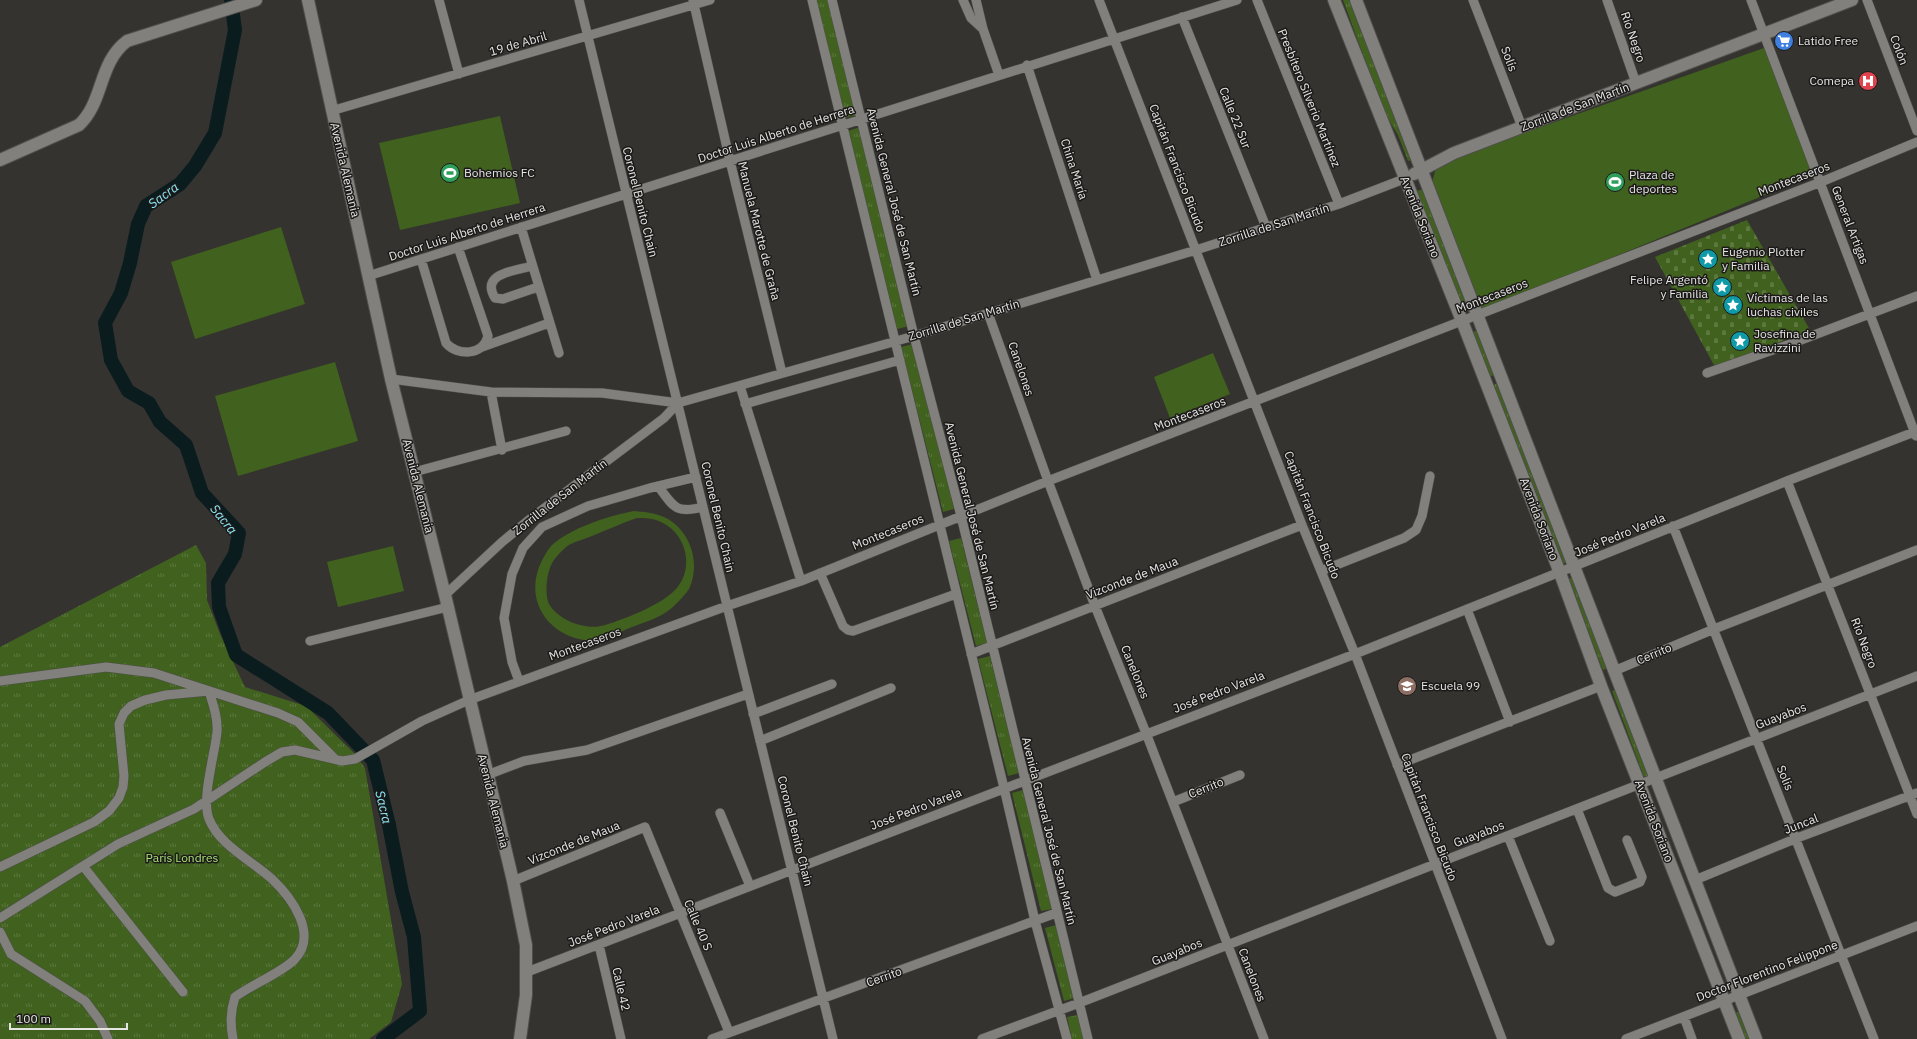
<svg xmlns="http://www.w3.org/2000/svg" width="1917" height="1039" viewBox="0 0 1917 1039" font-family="'IBM Plex Sans',sans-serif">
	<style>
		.grass { fill: url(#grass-tufts) }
		.cemetery { fill: url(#cemetery-stones) }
		.pitch { fill: #41611e; fill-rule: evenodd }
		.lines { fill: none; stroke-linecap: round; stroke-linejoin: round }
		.river { stroke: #0b1c1f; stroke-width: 14 }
		.street-casing { stroke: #504f4c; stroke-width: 10 }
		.secondary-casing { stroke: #504f4c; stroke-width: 14 }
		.street { stroke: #81807c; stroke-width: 9 }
		.secondary { stroke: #81807c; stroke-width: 12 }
		.labels { text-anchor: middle; stroke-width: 3; stroke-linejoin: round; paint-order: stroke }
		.street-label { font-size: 12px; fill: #e5e5e3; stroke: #1b1a19 }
		.poi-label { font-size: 12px; fill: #e5e5e3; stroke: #1b1a19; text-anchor: start }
		.park-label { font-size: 12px; fill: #aae076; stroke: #1b1a19 }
		.water-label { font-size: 13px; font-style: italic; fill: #8de7f8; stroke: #1b1a19 }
	</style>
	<defs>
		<pattern id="grass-tufts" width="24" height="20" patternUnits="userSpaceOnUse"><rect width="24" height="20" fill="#41611e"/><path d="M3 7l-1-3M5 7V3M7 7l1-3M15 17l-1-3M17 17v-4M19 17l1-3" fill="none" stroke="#5c783f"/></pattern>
		<pattern id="cemetery-stones" width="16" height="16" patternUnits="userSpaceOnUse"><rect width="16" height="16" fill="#41611e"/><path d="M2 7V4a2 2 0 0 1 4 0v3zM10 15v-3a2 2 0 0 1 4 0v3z" fill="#5c783f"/></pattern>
	</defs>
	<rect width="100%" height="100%" fill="#34332f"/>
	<!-- grass -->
	<path class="grass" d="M 816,0 L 829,0 L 857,115 L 845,118 Z
		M 1343,0 L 1352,0 L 1411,160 L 1408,161 L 1398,135 L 1385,114 Z
		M 860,127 L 909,326 L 897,329 L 848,131 Z
		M 1423,189 L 1470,310 L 1464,313 L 1417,191 Z
		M 1478,330 L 1494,375 L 1489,377 L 1473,332 Z
		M 913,344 L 954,509 L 943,512 L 901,347 Z
		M 1497,383 L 1567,562 L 1562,564 L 1491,386 Z
		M 961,538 L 987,643 L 976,646 L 949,541 Z
		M 196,545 L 206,563 L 207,600 L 220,634 L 245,687 L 306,706 L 355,754 L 365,768 L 402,984 L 391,1022 L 369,1039 L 0,1039 L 0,647 Z
		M 1573,577 L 1608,668 L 1603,670 L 1568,579 Z
		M 990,656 L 1019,773 L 1008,776 L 978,659 Z
		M 1617,689 L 1649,775 L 1644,777 L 1612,691 Z
		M 1023,790 L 1052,909 L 1041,911 L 1012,793 Z
		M 1056,925 L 1075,998 L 1064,1001 L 1045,928 Z
		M 1740,1011 L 1752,1039 L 1746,1039 L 1735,1013 Z
		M 1078,1015 L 1084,1039 L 1072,1039 L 1067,1017 Z"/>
	<!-- cemetery -->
	<path class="cemetery" d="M 1747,220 L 1810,330 L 1715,367 L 1655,257 Z"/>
	<!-- pitch -->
	<path class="pitch" d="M 1764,48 L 1813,171 L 1809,177 L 1484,310 L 1479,308 L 1431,186 L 1436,168 L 1445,161 Z
		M 500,116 L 520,203 L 400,230 L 379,143 Z
		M 281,227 L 305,304 L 195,339 L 171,262 Z
		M 1213,353 L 1230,394 L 1170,418 L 1154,377 Z
		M 335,362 L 358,441 L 238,476 L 215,396 Z
		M 634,511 C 645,512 656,513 666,518 C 691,531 701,564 689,589 C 685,595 678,602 673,607 C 661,618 642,623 627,629 C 614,635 599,643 584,640 C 548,634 526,602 539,567 C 542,560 546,552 551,546 C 570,528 608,516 634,511 ZM 637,518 C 645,518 653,518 661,522 C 687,534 695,569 675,590 C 661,605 625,619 605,625 C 587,631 559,621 549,604 C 544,593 547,569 554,560 C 558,555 564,548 569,545 C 576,541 585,539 592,536 C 607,530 622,523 637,518 Z
		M 393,546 L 404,591 L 338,607 L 327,562 Z"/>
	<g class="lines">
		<!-- river -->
		<path class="river" d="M 231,0 L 235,30 L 215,133 L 195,166 L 180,184 L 146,206 L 138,224 L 130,263 L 121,293 L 105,323 L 111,360 L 128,391 L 149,403 L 160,422 L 186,445 L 202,493 L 239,533 L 235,554 L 218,583 L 219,607 L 236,655 L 328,713 L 373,760 L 389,825 L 402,892 L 414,937 L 420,1011 L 383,1039"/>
		<!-- street casing -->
		<g class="street-casing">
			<path id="street" d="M 439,0 L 459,74
				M 579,0 L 833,1039
				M 693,0 L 730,161 L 782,373
				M 812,0 L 1004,788 L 1035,921 L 1067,1039
				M 832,0 L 914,336 L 961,516 L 1088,1039
				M 963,0 L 971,18 L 983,29
				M 976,0 L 983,29 L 999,75
				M 1099,0 L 1302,525 L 1355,654 L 1502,1039
				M 1257,0 L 1339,204
				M 1473,0 L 1522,127
				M 1607,0 L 1636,83
				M 1751,0 L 1916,436
				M 1867,0 L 1917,131
				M 1182,17 L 1266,227
				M 1027,65 L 1097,280
				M 331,111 L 710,0
				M 521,227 L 559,353
				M 421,259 L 446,343 C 457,356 483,356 488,336 L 458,247
				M 532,266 C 515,271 480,273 495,298 L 503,299 L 538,287
				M 368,276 L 1237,0
				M 988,313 L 1048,481 L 1095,606 L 1146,733 L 1264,1039
				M 482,347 L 549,323
				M 1707,373 L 1793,343 L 1917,296
				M 391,379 L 491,392 L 602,393 L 678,403 L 914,336 L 1196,250 L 1339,204 L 1404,179
				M 740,386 L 801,581
				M 491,392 L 502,450
				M 745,404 L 900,360
				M 414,472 L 566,431
				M 1787,481 L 1917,814
				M 658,486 C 674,507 675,514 703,507
				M 1673,526 L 1874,1039
				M 1321,571 L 1404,538 L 1416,530 L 1422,516 L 1430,476
				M 820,573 L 843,626 L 848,630 L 853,631 L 956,594
				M 445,595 L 502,542 L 530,519 L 664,418 L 678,403
				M 1467,609 L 1510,722
				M 310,641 L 448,607
				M 971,654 L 1302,525
				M 1614,671 L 1714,629 L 1917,550
				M 0,681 L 106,667 L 154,673 L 278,713 L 298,722 L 335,759
				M 519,681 L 512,662 L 504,618 L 512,574 L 523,548 L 542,527 L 588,506 L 650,488 L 696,477
				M 753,714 L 832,684
				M 760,741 L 891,688
				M 1397,765 L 1601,686
				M 487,775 L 524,761 L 587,750 L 748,694
				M 1173,802 L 1240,775
				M 1577,809 L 1608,888 L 1615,892 L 1640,882 L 1642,877 L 1627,840
				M 720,813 L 750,886
				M 1508,836 L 1550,941
				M 83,866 L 183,992
				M 0,867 L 94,822 L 109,811 L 119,798 L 123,787 L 124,776 L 119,724 L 124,713 L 131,706 L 145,700 L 166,695 L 209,691 C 213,704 218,718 217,732 C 215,754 201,799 209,819 C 220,846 251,860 272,879 C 292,898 319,935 294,960 C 281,973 251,985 235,997 C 230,1012 230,1024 233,1039
				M 1695,880 L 1797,838 L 1917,793
				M 513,881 L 645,827 L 729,1032
				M 0,918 L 118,844 L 194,809 L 265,762 L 282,752 L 295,750 L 342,761 L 355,759 L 422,721 L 469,700 L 727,606 L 801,581 L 1048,481 L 1821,182 L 1917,142
				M 0,932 L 11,954 L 85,1001 L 100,1021 L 108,1039
				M 599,945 L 621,1039
				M 527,972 L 1355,654 L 1787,481 L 1917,431
				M 1684,1017 L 1692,1039
				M 712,1039 L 1056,913
				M 982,1039 L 1079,1003 L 1917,676
				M 1626,1039 L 1917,926"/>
		</g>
		<!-- secondary casing -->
		<g class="secondary-casing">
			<path id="secondary" d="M 308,0 L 391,379 L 445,595 L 513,881 L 526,945 L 526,995 L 520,1039
				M 1334,0 L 1462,321 L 1560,573 L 1601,686 L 1739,1039
				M 1356,0 L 1756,1039
				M 0,160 L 79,125 C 104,102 98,63 127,41 L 256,0
				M 1414,174 L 1454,153 L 1852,0"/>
		</g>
		<!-- street -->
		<use href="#street" class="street"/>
		<!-- secondary -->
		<use href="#secondary" class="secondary"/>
	</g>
	<!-- icons -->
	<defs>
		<g id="supermarket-disc" transform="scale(1)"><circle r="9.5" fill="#3f7fe0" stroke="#1b1a19"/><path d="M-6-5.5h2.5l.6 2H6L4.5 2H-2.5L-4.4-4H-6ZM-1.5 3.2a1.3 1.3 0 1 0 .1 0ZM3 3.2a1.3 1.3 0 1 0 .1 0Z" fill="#fff"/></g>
		<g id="hospital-disc" transform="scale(1)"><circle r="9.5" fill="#e0444e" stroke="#1b1a19"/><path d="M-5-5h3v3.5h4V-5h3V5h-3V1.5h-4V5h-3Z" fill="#fff"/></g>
		<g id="stadium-disc" transform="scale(1)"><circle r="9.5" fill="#2e9e5b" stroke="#1b1a19"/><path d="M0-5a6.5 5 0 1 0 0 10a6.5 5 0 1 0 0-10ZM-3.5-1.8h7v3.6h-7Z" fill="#fff"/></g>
		<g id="sight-disc" transform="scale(1)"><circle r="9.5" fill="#0f9aa8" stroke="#1b1a19"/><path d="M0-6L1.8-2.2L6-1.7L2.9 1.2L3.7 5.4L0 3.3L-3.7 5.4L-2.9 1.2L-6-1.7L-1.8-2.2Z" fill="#fff"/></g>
		<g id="school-disc" transform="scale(1)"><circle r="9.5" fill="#8d6e63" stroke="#1b1a19"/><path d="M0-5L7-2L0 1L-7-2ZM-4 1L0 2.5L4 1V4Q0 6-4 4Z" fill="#fff"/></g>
	</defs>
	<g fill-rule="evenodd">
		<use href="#supermarket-disc" x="1784" y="41"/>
		<use href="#hospital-disc" x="1868" y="81"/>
		<use href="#stadium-disc" x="450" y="173"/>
		<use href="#stadium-disc" x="1615" y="182"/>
		<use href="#sight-disc" x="1708" y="259"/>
		<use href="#sight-disc" x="1722" y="287"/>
		<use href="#sight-disc" x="1733" y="305"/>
		<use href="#sight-disc" x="1740" y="341"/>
		<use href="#school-disc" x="1407" y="686"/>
	</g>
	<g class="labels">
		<!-- street labels -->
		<g class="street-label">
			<text transform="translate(1633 37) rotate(71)" y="4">Río Negro</text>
			<text transform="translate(518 44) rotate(-16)" y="4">19 de Abril</text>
			<text transform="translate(1899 50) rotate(69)" y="4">Colón</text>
			<text transform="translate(1509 59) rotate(69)" y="4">Solís</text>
			<text transform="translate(1309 98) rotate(68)" y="4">Presbítero Silverio Martínez</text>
			<text transform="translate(1575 107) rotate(-21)" y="4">Zorrilla de San Martín</text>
			<text transform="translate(1235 118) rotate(68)" y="4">Calle 22 Sur</text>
			<text transform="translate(776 134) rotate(-18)" y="4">Doctor Luis Alberto de Herrera</text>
			<text transform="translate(1177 168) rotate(69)" y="4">Capitán Francisco Bicudo</text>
			<text transform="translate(1074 169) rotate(72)" y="4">China María</text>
			<text transform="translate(345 170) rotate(77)" y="4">Avenida Alemania</text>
			<text transform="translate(1794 179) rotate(-21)" y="4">Montecaseros</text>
			<text transform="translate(640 202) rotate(76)" y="4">Coronel Benito Chain</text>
			<text transform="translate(894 202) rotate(76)" y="4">Avenida General José de San Martín</text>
			<text transform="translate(1420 217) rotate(68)" y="4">Avenida Soriano</text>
			<text transform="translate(1274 225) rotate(-18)" y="4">Zorrilla de San Martín</text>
			<text transform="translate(1850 225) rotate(69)" y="4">General Artigas</text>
			<text transform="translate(759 231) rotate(76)" y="4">Manuela Marotte de Graña</text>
			<text transform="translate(467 232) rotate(-18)" y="4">Doctor Luis Alberto de Herrera</text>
			<text transform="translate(1492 296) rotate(-21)" y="4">Montecaseros</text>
			<text transform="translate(964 320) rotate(-17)" y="4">Zorrilla de San Martín</text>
			<text transform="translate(1021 369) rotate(71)" y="4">Canelones</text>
			<text transform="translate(1190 414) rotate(-21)" y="4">Montecaseros</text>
			<text transform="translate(418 486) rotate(76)" y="4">Avenida Alemania</text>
			<text transform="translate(560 497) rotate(-38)" y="4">Zorrilla de San Martín</text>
			<text transform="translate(1312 515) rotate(69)" y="4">Capitán Francisco Bicudo</text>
			<text transform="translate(972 516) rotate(76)" y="4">Avenida General José de San Martín</text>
			<text transform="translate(718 517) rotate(77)" y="4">Coronel Benito Chain</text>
			<text transform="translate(1539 519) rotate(69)" y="4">Avenida Soriano</text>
			<text transform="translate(888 532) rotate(-22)" y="4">Montecaseros</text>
			<text transform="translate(1620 535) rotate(-22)" y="4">José Pedro Varela</text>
			<text transform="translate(1132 578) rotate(-21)" y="4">Vizconde de Maua</text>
			<text transform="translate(1864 643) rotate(69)" y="4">Río Negro</text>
			<text transform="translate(585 644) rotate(-20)" y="4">Montecaseros</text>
			<text transform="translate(1654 654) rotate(-23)" y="4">Cerrito</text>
			<text transform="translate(1135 672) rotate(68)" y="4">Canelones</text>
			<text transform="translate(1219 692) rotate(-21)" y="4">José Pedro Varela</text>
			<text transform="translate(1781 716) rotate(-21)" y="4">Guayabos</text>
			<text transform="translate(1785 778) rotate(68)" y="4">Solís</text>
			<text transform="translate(1206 788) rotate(-22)" y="4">Cerrito</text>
			<text transform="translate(493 801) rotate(76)" y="4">Avenida Alemania</text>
			<text transform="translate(916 809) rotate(-21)" y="4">José Pedro Varela</text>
			<text transform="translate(1429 817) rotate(69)" y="4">Capitán Francisco Bicudo</text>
			<text transform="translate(1654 821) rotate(69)" y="4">Avenida Soriano</text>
			<text transform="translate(1801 824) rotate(-21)" y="4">Juncal</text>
			<text transform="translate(795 831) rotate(76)" y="4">Coronel Benito Chain</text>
			<text transform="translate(1049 831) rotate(76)" y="4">Avenida General José de San Martín</text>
			<text transform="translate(1479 834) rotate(-21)" y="4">Guayabos</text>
			<text transform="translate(574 843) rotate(-22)" y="4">Vizconde de Maua</text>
			<text transform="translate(698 925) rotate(67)" y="4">Calle 40 S</text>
			<text transform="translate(614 926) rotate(-21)" y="4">José Pedro Varela</text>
			<text transform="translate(1177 952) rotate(-22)" y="4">Guayabos</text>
			<text transform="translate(1767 971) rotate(-21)" y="4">Doctor Florentino Felippone</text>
			<text transform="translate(1252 975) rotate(69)" y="4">Canelones</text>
			<text transform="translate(884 977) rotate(-20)" y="4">Cerrito</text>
			<text transform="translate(621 989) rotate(77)" y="4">Calle 42</text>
		</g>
		<!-- poi labels -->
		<g class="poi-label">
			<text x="1798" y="45">Latido Free</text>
			<text x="1854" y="85" text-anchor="end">Comepa</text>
			<text x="464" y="177">Bohemios FC</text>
			<text x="1629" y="179">Plaza de<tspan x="1629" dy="14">deportes</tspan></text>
			<text x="1722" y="256">Eugenio Plotter<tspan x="1722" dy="14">y Familia</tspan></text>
			<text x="1708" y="284" text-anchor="end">Felipe Argentó<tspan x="1708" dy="14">y Familia</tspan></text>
			<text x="1747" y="302">Víctimas de las<tspan x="1747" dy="14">luchas civiles</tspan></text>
			<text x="1754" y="338">Josefina de<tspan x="1754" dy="14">Ravizzini</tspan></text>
			<text x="1421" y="690">Escuela 99</text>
		</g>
		<!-- park labels -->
		<g class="park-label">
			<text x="182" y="862">París Londres</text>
		</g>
		<!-- water labels -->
		<g class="water-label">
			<text transform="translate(163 195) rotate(-37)" y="5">Sacra</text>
			<text transform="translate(224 519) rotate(51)" y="5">Sacra</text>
			<text transform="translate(384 807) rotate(77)" y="5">Sacra</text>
		</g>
	</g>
	<!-- scale -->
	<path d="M10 1023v6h117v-6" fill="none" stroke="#e5e5e3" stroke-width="2"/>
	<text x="16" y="1023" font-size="12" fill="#e5e5e3" stroke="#1b1a19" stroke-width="3" paint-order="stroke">100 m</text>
</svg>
